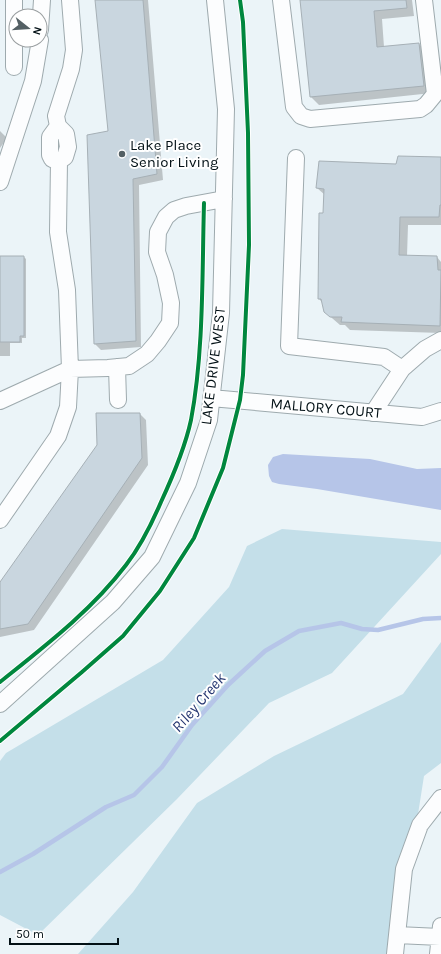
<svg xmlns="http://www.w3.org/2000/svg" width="441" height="954" viewBox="0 0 441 954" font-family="Karla,sans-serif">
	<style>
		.green { fill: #c4dfe9 }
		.water { fill: #b6c5e8 }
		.shadow { fill: #0003 }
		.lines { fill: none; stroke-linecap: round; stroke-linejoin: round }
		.stream { stroke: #b6c5e8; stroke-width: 4.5 }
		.building { fill: #c9d6df; stroke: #a6b0b6 }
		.minor-casing { stroke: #9eaaae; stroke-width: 18 }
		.minor { stroke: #fcfdfe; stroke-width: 16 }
		.cycleway-casing { stroke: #fff; stroke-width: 6 }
		.cycleway { stroke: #00873e; stroke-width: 4 }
		.poi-dot { fill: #546064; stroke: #fff; stroke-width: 1.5 }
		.labels { text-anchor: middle; stroke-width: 4; stroke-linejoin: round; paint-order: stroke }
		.poi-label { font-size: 15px; fill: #021015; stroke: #fff; text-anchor: start }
		.street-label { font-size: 15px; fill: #021015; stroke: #fff }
		.water-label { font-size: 16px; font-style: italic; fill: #253670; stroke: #fff }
	</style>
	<rect width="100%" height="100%" fill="#ebf4f8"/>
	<!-- green -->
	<path class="green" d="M 282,529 L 441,542 L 441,554 L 332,673 L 269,703 L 177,799 L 38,935 L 0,915 L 0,761 L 6,753 L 163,660 L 229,587 L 247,546 Z
		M 441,642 L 441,763 L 424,776 L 396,954 L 78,954 L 133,892 L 197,803 L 274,756 L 403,694 Z"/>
	<!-- water -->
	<path class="water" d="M 283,454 L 370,459 L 417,469 L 441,468 L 441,510 L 317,489 L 279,484 L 272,482 L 269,476 L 268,465 L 273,457 Z"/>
	<!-- shadow -->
	<path class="shadow" d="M 96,0 L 148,0 L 163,180 L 139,185 L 141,347 L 101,350 L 95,344 L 109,132 Z
		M 301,0 L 412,0 L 414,16 L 382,19 L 384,47 L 419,44 L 427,52 L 432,93 L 319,105 L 311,97 Z
		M 0,131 L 7,138 L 0,148 Z
		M 441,158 L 441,225 L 408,225 L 407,256 L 437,257 L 441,262 L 441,333 L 350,330 L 345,325 L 340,325 L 325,312 L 323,303 L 319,299 L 325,195 L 317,188 L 397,165 Z
		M 0,257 L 24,257 L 26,259 L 26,338 L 22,338 L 22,343 L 10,343 L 10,356 L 0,356 Z
		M 140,414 L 146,420 L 148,465 L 34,630 L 0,637 L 0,581 L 2,581 L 98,445 Z"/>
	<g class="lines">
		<!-- stream -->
		<path class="stream" d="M 0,872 L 33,854 L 106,807 L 134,795 L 162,767 L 192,725 L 228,685 L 265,651 L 299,631 L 341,623 L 362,629 L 378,630 L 423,619 L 441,618"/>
	</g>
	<!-- building -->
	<path class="building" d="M 95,0 L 143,0 L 157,174 L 133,179 L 136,341 L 94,344 L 87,135 L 108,131 Z
		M 300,0 L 406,0 L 407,8 L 374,11 L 377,47 L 419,43 L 424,86 L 310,97 Z
		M 398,156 L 441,157 L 441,205 L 440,205 L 439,217 L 400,217 L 399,255 L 437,256 L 438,270 L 441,270 L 440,326 L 341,322 L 342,317 L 330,317 L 324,312 L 321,299 L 318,299 L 319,213 L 323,213 L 324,189 L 316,188 L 319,161 L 396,164 Z
		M 0,256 L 24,256 L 24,336 L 20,336 L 20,342 L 0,342 Z
		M 96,413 L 140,413 L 142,458 L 28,624 L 0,629 L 0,582 L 97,445 Z"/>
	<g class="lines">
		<!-- minor casing -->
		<g class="minor-casing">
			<path id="minor" d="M 14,0 L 14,67
				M 281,0 L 294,107 L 301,116 L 310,119 L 420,109 L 426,105 L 435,94 L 424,0
				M 40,30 L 42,0
				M 58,126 L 50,137 L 50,155 L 52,159 L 59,161
				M 296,158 L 289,346 L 384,357 L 402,369
				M 0,182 L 33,81 L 40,40
				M 117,367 L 118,400
				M 211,398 L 422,417 L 441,411
				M 0,401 L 70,369 L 108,368 L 129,366 L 147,354 L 158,341 L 170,323 L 171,303 L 165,275 L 157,252 L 158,232 L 166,217 L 174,210 L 186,206 L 224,199
				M 373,413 L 402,369 L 425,349 L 441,340
				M 0,520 L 58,436 L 68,407 L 70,369 L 67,290 L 58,232 L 59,161 L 65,157 L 68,147 L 66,134 L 58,126 L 56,116 L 71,69 L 74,50 L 70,0
				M 0,704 L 113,602 L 152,557 L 188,483 L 209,420 L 221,313 L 226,109 L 215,0
				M 397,935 L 440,937
				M 395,954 L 404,869 L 420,825 L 441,798
				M 438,954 L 441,926"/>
		</g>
		<!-- minor -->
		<use href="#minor" class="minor"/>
		<!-- cycleway casing -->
		<g class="cycleway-casing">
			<path id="cycleway" d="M 0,682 C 45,646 91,611 126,565 C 140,547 152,523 161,502 C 173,476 185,448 191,420 C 204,351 202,273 204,203
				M 0,741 L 82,672 L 123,636 L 160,591 L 194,538 L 223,468 L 240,400 L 243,375 L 249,245 L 248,133 L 243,22 L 240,0"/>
		</g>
		<!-- cycleway -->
		<use href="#cycleway" class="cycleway"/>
	</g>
	<!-- markers -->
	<circle class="poi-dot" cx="122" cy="154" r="4"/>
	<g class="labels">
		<!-- poi labels -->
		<g class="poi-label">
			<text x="130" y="150">Lake Place<tspan x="130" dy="17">Senior Living</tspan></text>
		</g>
		<!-- street labels -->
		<g class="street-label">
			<text transform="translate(213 366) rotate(-83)" y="5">LAKE DRIVE WEST</text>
			<text transform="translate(326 408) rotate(5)" y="5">MALLORY COURT</text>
		</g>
		<!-- water labels -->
		<g class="water-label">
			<text transform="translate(198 702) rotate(-49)" y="6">Riley Creek</text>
		</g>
	</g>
	<!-- north arrow -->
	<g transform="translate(28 28) rotate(107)"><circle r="19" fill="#ffffff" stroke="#9a9fa1"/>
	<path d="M0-3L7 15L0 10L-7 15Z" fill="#546064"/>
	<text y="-6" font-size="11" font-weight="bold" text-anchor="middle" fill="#021015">N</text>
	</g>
	<!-- scale -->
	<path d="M10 938v6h108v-6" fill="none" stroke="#021015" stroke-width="2"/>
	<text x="16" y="938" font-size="12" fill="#021015" stroke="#ffffff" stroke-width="3" paint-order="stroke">50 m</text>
</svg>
